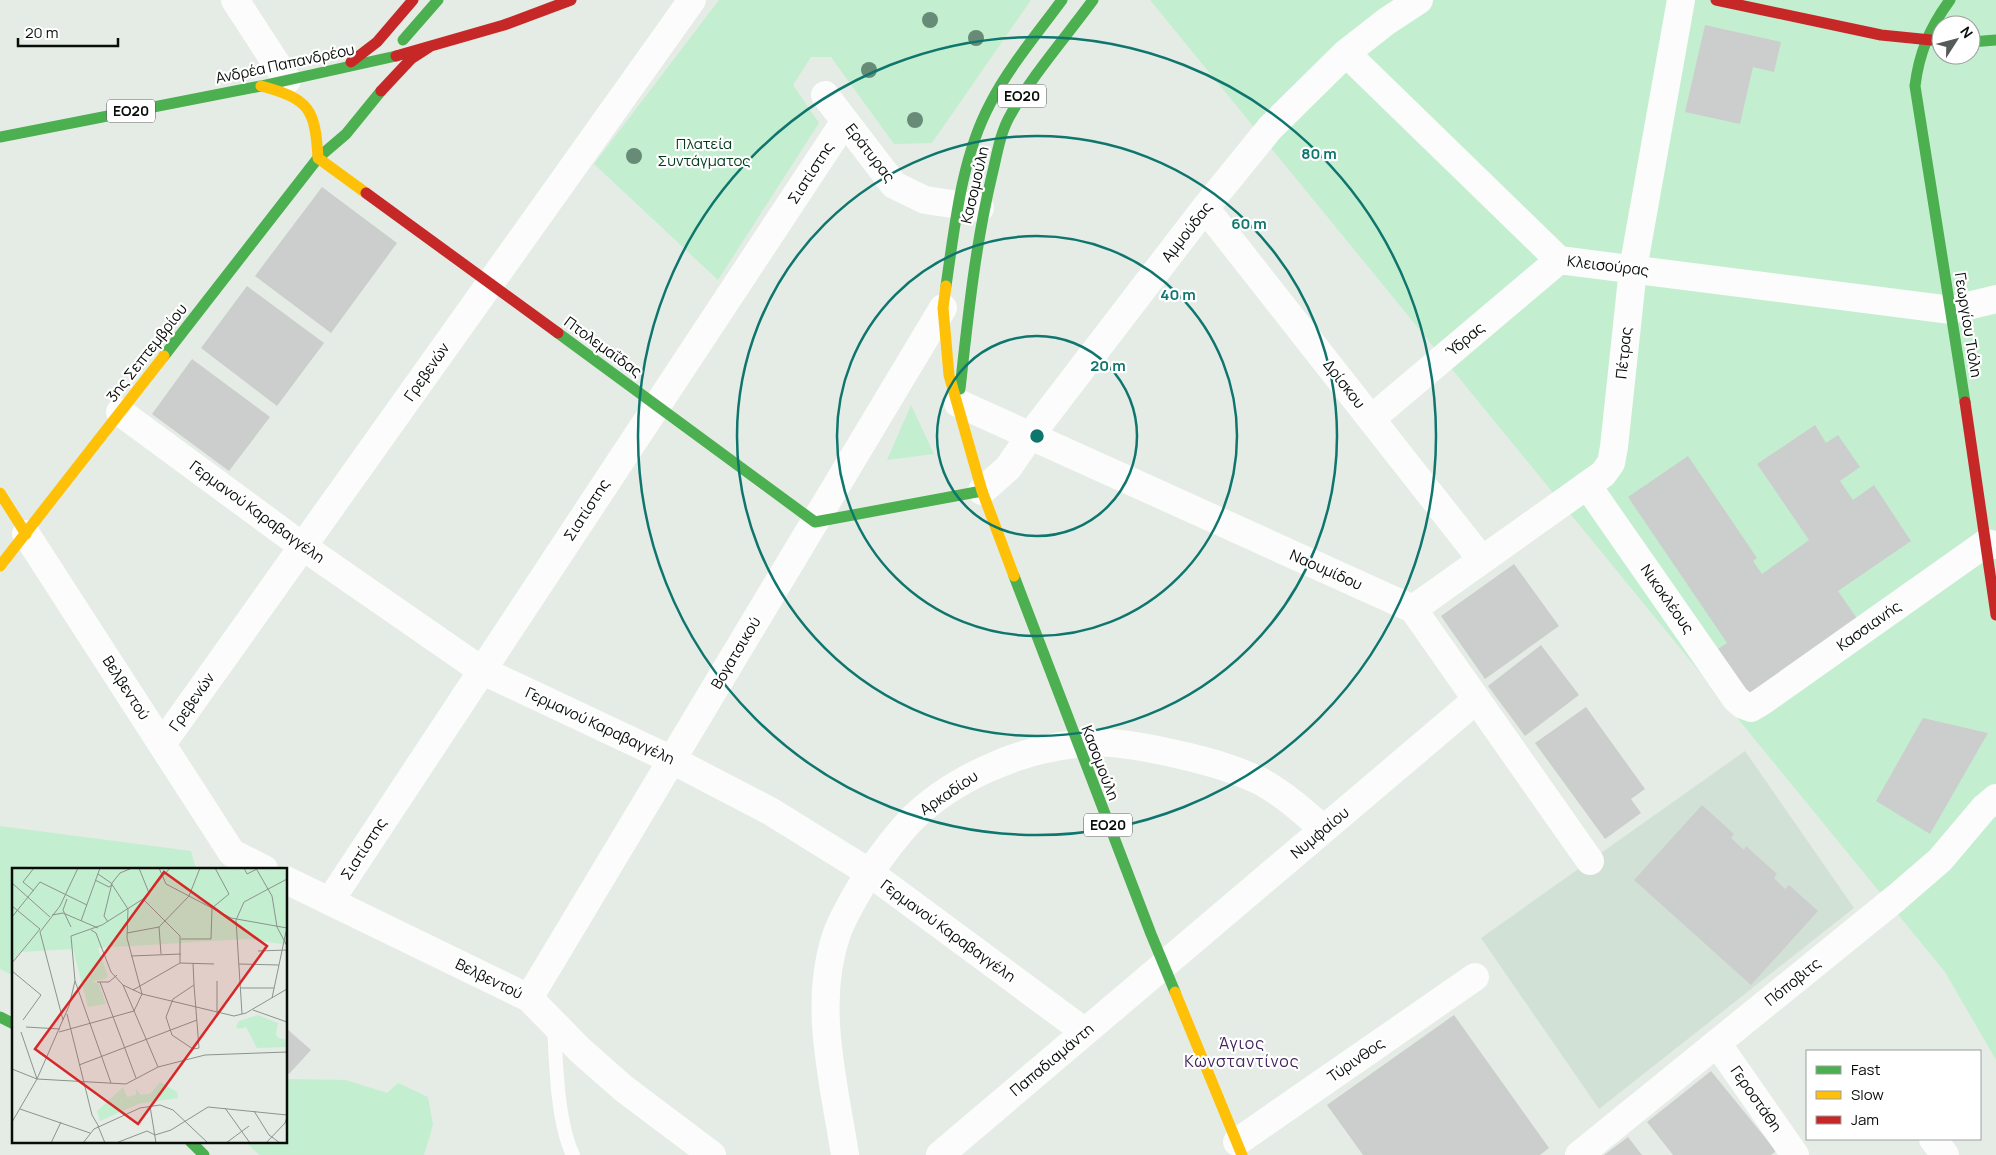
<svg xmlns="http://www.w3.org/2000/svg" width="1996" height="1155" viewBox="0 0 1996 1155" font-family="Manrope,sans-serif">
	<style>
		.built { fill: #d2e1d5 }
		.green { fill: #c4eed0; fill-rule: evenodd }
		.building { fill: #cccecd }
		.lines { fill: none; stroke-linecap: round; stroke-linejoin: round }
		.lane { stroke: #fbfcfb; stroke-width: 14 }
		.street { stroke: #fbfcfb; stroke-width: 28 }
		.fast { stroke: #4caf50; stroke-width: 11 }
		.slow { stroke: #ffc107; stroke-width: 11 }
		.jam { stroke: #c62828; stroke-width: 11 }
		.tree { fill: #678b76 }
		.ring { fill: none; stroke: #0f766e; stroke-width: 2.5 }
		.labels { text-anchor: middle; stroke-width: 4.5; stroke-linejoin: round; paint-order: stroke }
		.shield { fill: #fff; stroke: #525653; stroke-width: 1 }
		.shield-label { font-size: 14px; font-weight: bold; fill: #080d09 }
		.street-label { font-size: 15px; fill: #080d09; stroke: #fff }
		.park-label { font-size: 15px; fill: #003b1c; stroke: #fff }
		.neighbourhood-label { font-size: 16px; letter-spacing: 1px; fill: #42245d; stroke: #fff }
		.inset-road { fill: none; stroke: #8c938d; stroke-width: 1 }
		.view { fill: #d62828; fill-opacity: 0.15; stroke: #d62828; stroke-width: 2.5 }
		.inset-edge { fill: none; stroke: #080d09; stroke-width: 2.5 }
		.centre { fill: #0f766e; stroke: #fff; stroke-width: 2.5 }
		.ring-label { font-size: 15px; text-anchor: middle; font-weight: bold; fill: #0f766e; stroke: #fff; stroke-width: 4.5; stroke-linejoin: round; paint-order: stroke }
	</style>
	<rect width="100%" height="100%" fill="#e4ece5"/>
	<!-- built -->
	<path class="built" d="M 1745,751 L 1854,908 L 1599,1109 L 1481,938 Z"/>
	<!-- green -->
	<path class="green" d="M 719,0 L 1031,0 L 932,143 L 894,144 L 831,57 L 811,57 L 793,85 L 819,123 L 718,280 L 594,164 Z
		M 1150,0 L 1996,0 L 1996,1060 L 1945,972 ZM 1941,25 L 1971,25 L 1971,55 L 1941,55 Z
		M 911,405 L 934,454 L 887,460 Z
		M 0,826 L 191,851 L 196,869 L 14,869 L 14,976 L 0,969 Z
		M 286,1077 L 289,1079 L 346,1080 L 387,1093 L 398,1083 L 428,1097 L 433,1125 L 424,1155 L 259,1155 L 245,1141 L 286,1141 Z"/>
	<!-- building -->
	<path class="building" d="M 1705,25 L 1781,42 L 1774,72 L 1753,67 L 1740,124 L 1685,112 Z
		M 322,187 L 397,243 L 331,333 L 255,276 Z
		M 247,286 L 324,343 L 277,406 L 201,348 Z
		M 192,359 L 270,417 L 229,471 L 152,414 Z
		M 1815,425 L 1826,443 L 1838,435 L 1860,467 L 1840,481 L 1853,500 L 1874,485 L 1911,541 L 1838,591 L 1858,620 L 1748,694 L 1718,649 L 1727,643 L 1628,497 L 1688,456 L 1757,558 L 1753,561 L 1762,574 L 1809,540 L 1757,464 Z
		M 1514,564 L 1559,626 L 1485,679 L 1441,616 Z
		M 1541,645 L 1579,695 L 1525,736 L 1488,686 Z
		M 1586,707 L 1645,789 L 1631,799 L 1641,813 L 1605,839 L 1535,743 Z
		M 1923,718 L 1988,733 L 1930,834 L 1876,801 Z
		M 1702,805 L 1734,834 L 1731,838 L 1744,850 L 1746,846 L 1777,874 L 1774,878 L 1785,889 L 1789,885 L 1818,911 L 1751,985 L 1634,880 Z
		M 1454,1015 L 1549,1148 L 1540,1155 L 1363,1155 L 1327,1105 Z
		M 286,1028 L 311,1050 L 289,1074 L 286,1071 Z
		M 1711,1071 L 1776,1151 L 1771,1155 L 1673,1155 L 1647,1122 Z
		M 1628,1137 L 1642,1155 L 1604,1155 Z"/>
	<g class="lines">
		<!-- lane -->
		<path class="lane" d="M 554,1025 C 556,1062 557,1122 573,1155"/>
		<!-- street -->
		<path class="street" d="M 235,0 L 287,80
			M 1346,53 L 1559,260 L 1951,310 L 1996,299
			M 825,95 L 894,185 L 925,200 L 980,208
			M 1205,208 L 1482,560
			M 958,403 L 1413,609 L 1590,861
			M 120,412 L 302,546 L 481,670 L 672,760 L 770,811 L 870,873 L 1085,1032
			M 1371,419 L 1559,260
			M 1587,485 L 1736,699 L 1743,705 L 1751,708 L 1761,702 L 1986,543 L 1996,545
			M 982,491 L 1008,468 L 1030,436 L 1205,208 L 1270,128 L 1346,53 L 1387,21 L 1419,0
			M 26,534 L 232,853 L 264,869
			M 1413,609 L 1603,474 L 1611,463 L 1614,447 L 1633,269 L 1681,0
			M 162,744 L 692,0
			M 286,880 L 529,998 L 580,1050 L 623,1088 L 712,1155
			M 330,901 L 845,121
			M 529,998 L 943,308
			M 1717,1043 L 1795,1155
			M 1933,1139 L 1945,1155
			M 1237,1142 L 1475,977
			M 845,1155 C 834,1083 812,1004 837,933 C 845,912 857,893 868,875 C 881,856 895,837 911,820 C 952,779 1018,750 1075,744 C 1111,739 1150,748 1185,756 C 1211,762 1238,770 1262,782 C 1285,795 1304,812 1323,829
			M 940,1155 L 1476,700
			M 1579,1155 L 1896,898 L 1940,860 L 1984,808 L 1996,798"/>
		<!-- fast -->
		<path class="fast" d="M 1950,0 C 1930,27 1919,53 1915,86 L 1965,402
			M 403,40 L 438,0
			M 1971,42 L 1996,40
			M 0,137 L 261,86 L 396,56
			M 946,286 C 955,225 961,159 990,104 C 1009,67 1037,34 1062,0
			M 558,333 L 815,522 L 982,491
			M 164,356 L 318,158 L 346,134 L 381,91
			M 960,389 C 968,317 975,246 992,175 C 997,155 1000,132 1011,114 C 1033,74 1066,37 1093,0
			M 1014,576 L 1151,934 L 1175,992
			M 0,1017 L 14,1024
			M 190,1141 L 204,1155"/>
		<!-- slow -->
		<path class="slow" d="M 261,86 C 310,99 315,109 318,158 L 366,193
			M 946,286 L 943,308 L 949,375 L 982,491 L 1014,576
			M 0,493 L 26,534
			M 0,566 L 164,356
			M 1175,992 L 1242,1155"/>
		<!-- jam -->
		<path class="jam" d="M 1716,0 L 1881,35 L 1941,41
			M 396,56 L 504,25 L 571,0
			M 351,62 L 377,42 L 413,0
			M 381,91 L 411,59 L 431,46
			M 366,193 L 558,333
			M 1965,402 L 1996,615"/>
	</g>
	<!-- trees -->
	<g class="tree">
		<circle cx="930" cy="20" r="8"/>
		<circle cx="976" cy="38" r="8"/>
		<circle cx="869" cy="70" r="8"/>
		<circle cx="915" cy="120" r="8"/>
		<circle cx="634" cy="156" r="8"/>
	</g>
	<!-- distance rings -->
	<g class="ring">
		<circle cx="1037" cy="436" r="100"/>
		<circle cx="1037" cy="436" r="200"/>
		<circle cx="1037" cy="436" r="300"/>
		<circle cx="1037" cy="436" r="399"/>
	</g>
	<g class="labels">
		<!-- shield labels -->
		<g class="shield">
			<rect x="998" y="84.5" width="48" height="23" rx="4"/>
			<rect x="107" y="99.5" width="48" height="23" rx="4"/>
			<rect x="1084" y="813.5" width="48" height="23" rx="4"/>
		</g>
		<g class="shield-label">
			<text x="1022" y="101">ΕΟ20</text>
			<text x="131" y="116">ΕΟ20</text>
			<text x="1108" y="830">ΕΟ20</text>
		</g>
		<!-- street labels -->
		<g class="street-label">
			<text transform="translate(285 64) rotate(-12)" y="5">Ανδρέα Παπανδρέου</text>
			<text transform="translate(870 153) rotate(52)" y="5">Εράτυρας</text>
			<text transform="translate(811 173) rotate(-57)" y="5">Σιατίστης</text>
			<text transform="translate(975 185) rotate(-77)" y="5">Κασομούλη</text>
			<text transform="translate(1187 232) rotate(-52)" y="5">Αμμούδας</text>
			<text transform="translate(1608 266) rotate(7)" y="5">Κλεισούρας</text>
			<text transform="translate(1968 325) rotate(81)" y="5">Γεωργίου Τιόλη</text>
			<text transform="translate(1465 340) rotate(-40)" y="5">Ύδρας</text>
			<text transform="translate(603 347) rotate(36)" y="5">Πτολεμαΐδας</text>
			<text transform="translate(147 353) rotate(-52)" y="5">3ης Σεπτεμβρίου</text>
			<text transform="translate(1624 353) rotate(-84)" y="5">Πέτρας</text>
			<text transform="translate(427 372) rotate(-55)" y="5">Γρεβενών</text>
			<text transform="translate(1344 384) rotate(52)" y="5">Δρίσκου</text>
			<text transform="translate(587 510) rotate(-57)" y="5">Σιατίστης</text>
			<text transform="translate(257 512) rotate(36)" y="5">Γερμανού Καραβαγγέλη</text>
			<text transform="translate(1326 570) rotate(24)" y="5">Ναουμίδου</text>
			<text transform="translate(1667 599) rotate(55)" y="5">Νικοκλέους</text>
			<text transform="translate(1869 626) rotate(-35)" y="5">Κασσιανής</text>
			<text transform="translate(736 653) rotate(-59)" y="5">Βογατσικού</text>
			<text transform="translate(126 688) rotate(57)" y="5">Βελβεντού</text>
			<text transform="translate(192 702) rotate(-55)" y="5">Γρεβενών</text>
			<text transform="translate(600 726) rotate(25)" y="5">Γερμανού Καραβαγγέλη</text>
			<text transform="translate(1100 763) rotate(69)" y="5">Κασομούλη</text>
			<text transform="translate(949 793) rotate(-34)" y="5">Αρκαδίου</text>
			<text transform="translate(1320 833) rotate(-40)" y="5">Νυμφαίου</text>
			<text transform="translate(364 849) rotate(-57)" y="5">Σιατίστης</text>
			<text transform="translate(948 931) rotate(36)" y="5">Γερμανού Καραβαγγέλη</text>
			<text transform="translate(489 979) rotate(26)" y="5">Βελβεντού</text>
			<text transform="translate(1793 982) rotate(-39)" y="5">Πόποβιτς</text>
			<text transform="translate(1052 1060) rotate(-40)" y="5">Παπαδιαμάντη</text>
			<text transform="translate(1356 1060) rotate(-35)" y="5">Τύρινθος</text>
			<text transform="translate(1756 1099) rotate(55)" y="5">Γεροστάθη</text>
		</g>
		<!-- park labels -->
		<g class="park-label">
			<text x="704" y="149">Πλατεία<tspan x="704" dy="17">Συντάγματος</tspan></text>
		</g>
		<!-- neighbourhood labels -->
		<g class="neighbourhood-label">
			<text x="1242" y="1049">Άγιος<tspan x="1242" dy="18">Κωνσταντίνος</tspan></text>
		</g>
	</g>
	<!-- overview -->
	<g transform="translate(12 868)">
		<rect width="275" height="275" fill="#e4ece5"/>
		<path d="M 0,0 L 275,0 L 275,77 L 235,71 L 86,80 L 96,108 L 93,111 L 80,113 L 87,116 L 94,136 L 76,139 L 61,81 L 8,84 L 0,93 ZM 246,147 L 266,155 L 264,166 L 266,170 L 273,171 L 275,179 L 245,180 L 234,159 L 226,161 L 224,158 L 227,153 ZM 148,214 L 165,224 L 166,230 L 126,236 L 88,253 L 85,243 L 111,219 L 115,229 L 124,227 L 124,221 L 129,227 L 138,226 Z" fill="#c4eed0"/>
		<path class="inset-road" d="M 127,0 L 137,25M 147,0 L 154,16 L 219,50 L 275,60M 232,0 L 235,6 L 247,0M 245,2 L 260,28 L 265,59 L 275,78M 83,12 L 97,19 L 100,17M 0,15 L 38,49M 22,23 L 11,14 L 22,0M 55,31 L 51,42 L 59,59M 131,31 L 168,68 L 168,95M 0,38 L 28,61 L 0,95M 40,47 L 51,45 L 86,60M 0,49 L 28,14 L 75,37M 69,53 L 88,0M 96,54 L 92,48 L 100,15 L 108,5 L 120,0M 147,59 L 149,86M 79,62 L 84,65 L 99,104 L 111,117 L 130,126 L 222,148 L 234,145 L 275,121M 115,65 L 147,59 L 177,28 L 188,0M 169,71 L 199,71 L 200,40 L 217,26 L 203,0M 246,83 L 275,82M 119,88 L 169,86M 181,95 L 182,117 L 187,180 L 181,181 L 160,167 L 154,149 L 161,131 L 182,117M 227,96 L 267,97M 0,103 L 29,127 L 11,152M 63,113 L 99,215M 85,114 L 97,114 L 105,107M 88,114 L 124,210M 111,117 L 146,199M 228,120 L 262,120M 121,122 L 168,95 L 202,96M 260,130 L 275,59M 241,142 L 275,154M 205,145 L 205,113M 55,146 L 80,247 L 87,259M 230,146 L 224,52 L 232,34 L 275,11M 51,152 L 28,64 L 48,38 L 66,0M 14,159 L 48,161M 9,164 L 25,211M 47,164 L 122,143 L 130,126 L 115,70 L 116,41 L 99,15 L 86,6M 67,197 L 185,152M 0,201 L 25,211 L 114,216 L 146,199 L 193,187 L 275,184M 138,238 L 144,275M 213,240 L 238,275M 8,241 L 78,265M 242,243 L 257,267 L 268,275M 0,254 L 25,211 L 57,138 L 63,113 L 59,68 L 90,57 L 131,31 L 158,0M 86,258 L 93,275M 39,275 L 49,254M 71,275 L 82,261 L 128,240 L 148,237 L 161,242 L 196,275M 104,275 L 135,263 L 143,267 L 159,262 L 196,239 L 275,247M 214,275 L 237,258M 254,275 L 273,255 L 275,249"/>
		<path class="view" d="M 152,4 L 255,78 L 126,256 L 23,181 Z"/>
		<rect width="275" height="275" class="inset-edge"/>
	</g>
	<circle cx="1037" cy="436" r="8" class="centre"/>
	<g class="ring-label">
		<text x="1319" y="159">80 m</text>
		<text x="1249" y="229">60 m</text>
		<text x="1178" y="300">40 m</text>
		<text x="1108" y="371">20 m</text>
	</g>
	<!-- legend -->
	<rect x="1806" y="1050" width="175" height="90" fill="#ffffff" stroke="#9c9e9d"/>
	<rect x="1816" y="1066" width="25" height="8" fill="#4caf50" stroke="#9c9e9d"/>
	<text x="1851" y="1075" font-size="15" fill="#080d09">Fast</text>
	<rect x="1816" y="1091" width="25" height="8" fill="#ffc107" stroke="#9c9e9d"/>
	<text x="1851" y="1100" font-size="15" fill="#080d09">Slow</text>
	<rect x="1816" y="1116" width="25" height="8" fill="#c62828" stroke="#9c9e9d"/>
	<text x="1851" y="1125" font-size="15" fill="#080d09">Jam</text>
	<!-- north arrow -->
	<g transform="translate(1956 40) rotate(54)"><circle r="24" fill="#ffffff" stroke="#9c9e9d"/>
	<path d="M0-4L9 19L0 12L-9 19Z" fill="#555b56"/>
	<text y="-8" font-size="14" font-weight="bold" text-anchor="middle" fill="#080d09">N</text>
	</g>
	<!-- scale -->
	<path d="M18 38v8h100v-8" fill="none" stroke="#080d09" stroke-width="2.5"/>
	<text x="25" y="38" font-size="15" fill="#080d09" stroke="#ffffff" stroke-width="4" paint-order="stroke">20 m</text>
</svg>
